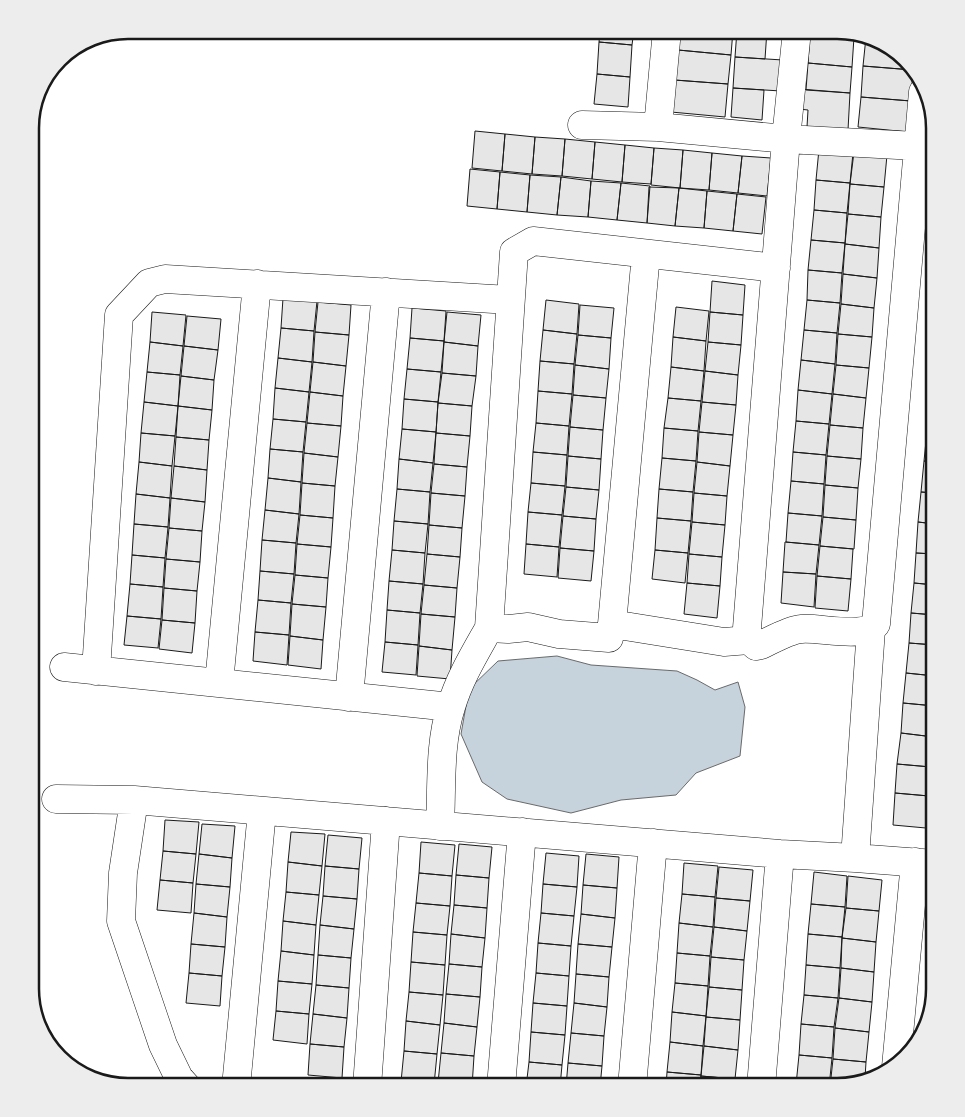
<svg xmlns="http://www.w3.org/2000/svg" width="965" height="1117" viewBox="0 0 965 1117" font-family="'Libre Baskerville',serif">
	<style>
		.water { fill: #c6d2dc; stroke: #6a6a6a }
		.building { fill: #e6e6e6; stroke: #1a1a1a }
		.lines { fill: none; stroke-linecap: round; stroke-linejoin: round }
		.street-casing { stroke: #1a1a1a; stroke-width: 29 }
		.street { stroke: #fff; stroke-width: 28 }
		.rim { fill: none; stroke: #1a1a1a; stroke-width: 2.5 }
	</style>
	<rect width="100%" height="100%" fill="#fff"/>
	<!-- water -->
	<path class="water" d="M 557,656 L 591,665 L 677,671 L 697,680 L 715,690 L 738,682 L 745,707 L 740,756 L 696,773 L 676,795 L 621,800 L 571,813 L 507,799 L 482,782 L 461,734 L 469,689 L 498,661 Z"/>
	<!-- building -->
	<path class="building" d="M 600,30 L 634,30 L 632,45 L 599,42 Z
		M 679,30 L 733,30 L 731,55 L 678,50 Z
		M 737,30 L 767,30 L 765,59 L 735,57 Z
		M 810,30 L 844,30 L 861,35 L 861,37 L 810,33 Z
		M 810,33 L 854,37 L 852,67 L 808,63 Z
		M 866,37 L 886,43 L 913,67 L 913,70 L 863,66 Z
		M 599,42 L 632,45 L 630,77 L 597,74 Z
		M 678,50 L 731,55 L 728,84 L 675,80 Z
		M 735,57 L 783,60 L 781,91 L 733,88 Z
		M 808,63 L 852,67 L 850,93 L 806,90 Z
		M 863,66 L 913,70 L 911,101 L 861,97 Z
		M 597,74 L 630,77 L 628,107 L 594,104 Z
		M 674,80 L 728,84 L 725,117 L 671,112 Z
		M 733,88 L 764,90 L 762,120 L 731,117 Z
		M 800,89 L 850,93 L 848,130 L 807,127 L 808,110 L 799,109 Z
		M 861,97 L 911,101 L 908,132 L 858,127 Z
		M 475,131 L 505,134 L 502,171 L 472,168 Z
		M 505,134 L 535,137 L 532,174 L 502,171 Z
		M 535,137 L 565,139 L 562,176 L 532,174 Z
		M 565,139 L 595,142 L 592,179 L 562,176 Z
		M 595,142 L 625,145 L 622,182 L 592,179 Z
		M 625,145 L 654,148 L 651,184 L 622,182 Z
		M 654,148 L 683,150 L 680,188 L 651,185 Z
		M 819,149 L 853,153 L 850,183 L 816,180 Z
		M 683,150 L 712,153 L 709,190 L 680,188 Z
		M 854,152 L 887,155 L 884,187 L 850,184 Z
		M 712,153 L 742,156 L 738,193 L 709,190 Z
		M 742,156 L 771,158 L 767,196 L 738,193 Z
		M 470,169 L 500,172 L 497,209 L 467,206 Z
		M 500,172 L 530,175 L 527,212 L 497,209 Z
		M 530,175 L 561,177 L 557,215 L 527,212 Z
		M 561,177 L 591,181 L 588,217 L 557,215 Z
		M 816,180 L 850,183 L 847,213 L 814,210 Z
		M 591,181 L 621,183 L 617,220 L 588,217 Z
		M 621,183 L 650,186 L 647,223 L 617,220 Z
		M 850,184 L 884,187 L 881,217 L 848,214 Z
		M 649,187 L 679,188 L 675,226 L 647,223 Z
		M 679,188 L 707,191 L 704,228 L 675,226 Z
		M 707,191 L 737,194 L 733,231 L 704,228 Z
		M 737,194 L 766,197 L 762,234 L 733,231 Z
		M 814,210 L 847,213 L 845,243 L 811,240 Z
		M 848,214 L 881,217 L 879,248 L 845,244 Z
		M 811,240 L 845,243 L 842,273 L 808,270 Z
		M 845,244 L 879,248 L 877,278 L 843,274 Z
		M 808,270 L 842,273 L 840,303 L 807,300 Z
		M 843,274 L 877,278 L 874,308 L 841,304 Z
		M 712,281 L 745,285 L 743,315 L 710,312 Z
		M 283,298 L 317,301 L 314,331 L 281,328 Z
		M 546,300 L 579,304 L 577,334 L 543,330 Z
		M 807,300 L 840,303 L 837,333 L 804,330 Z
		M 318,302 L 351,305 L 349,335 L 315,332 Z
		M 841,304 L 874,308 L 872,337 L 838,334 Z
		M 580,305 L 614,308 L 611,338 L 578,335 Z
		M 676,307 L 709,311 L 706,341 L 673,337 Z
		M 412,308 L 446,311 L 444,341 L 410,338 Z
		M 152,312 L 186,315 L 183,346 L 150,342 Z
		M 447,312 L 481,315 L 478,346 L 444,342 Z
		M 710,312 L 743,315 L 741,345 L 708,342 Z
		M 187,316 L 221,319 L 218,350 L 184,346 Z
		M 281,328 L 314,331 L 312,362 L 278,358 Z
		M 543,330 L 577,334 L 574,364 L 540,361 Z
		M 804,330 L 837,333 L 835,364 L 801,360 Z
		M 315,332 L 349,335 L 346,366 L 313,362 Z
		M 838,334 L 872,337 L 869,368 L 836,365 Z
		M 578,335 L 611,338 L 609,369 L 575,365 Z
		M 673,337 L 706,341 L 704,371 L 671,367 Z
		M 410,338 L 444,341 L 441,372 L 407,369 Z
		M 935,341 L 935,371 L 932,371 Z
		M 150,342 L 183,346 L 180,375 L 147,372 Z
		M 444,342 L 478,346 L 476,376 L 442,373 Z
		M 708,342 L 741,345 L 738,375 L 705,371 Z
		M 184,346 L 218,350 L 214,380 L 181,376 Z
		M 278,358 L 312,362 L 309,392 L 275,388 Z
		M 801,360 L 835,364 L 832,394 L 798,390 Z
		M 540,361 L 574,364 L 572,394 L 538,391 Z
		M 313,362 L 346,366 L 343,396 L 310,392 Z
		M 575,365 L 609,369 L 606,398 L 573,395 Z
		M 836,365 L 869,368 L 866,398 L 833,394 Z
		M 671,367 L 704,371 L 701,401 L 668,398 Z
		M 407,369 L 441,372 L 438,402 L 404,399 Z
		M 705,371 L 738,375 L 736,405 L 702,402 Z
		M 932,371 L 935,371 L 935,402 L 930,402 Z
		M 147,372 L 180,375 L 178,406 L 144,402 Z
		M 442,373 L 476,376 L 472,406 L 438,403 Z
		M 181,376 L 214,380 L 212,410 L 178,406 Z
		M 275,388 L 309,392 L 306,422 L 273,419 Z
		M 798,390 L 832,394 L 829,424 L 796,421 Z
		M 538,391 L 572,394 L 569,426 L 536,423 Z
		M 310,392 L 343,396 L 341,426 L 307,423 Z
		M 833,394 L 866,398 L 863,428 L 830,425 Z
		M 573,395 L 606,398 L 603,430 L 570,427 Z
		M 668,398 L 701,401 L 698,431 L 664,428 Z
		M 404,399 L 438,402 L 436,432 L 402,429 Z
		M 144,402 L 178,406 L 175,436 L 141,433 Z
		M 702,402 L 736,405 L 733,435 L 699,432 Z
		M 930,402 L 935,402 L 935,432 L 927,431 Z
		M 438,403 L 472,406 L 470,436 L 436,433 Z
		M 178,406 L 212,410 L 209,440 L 176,437 Z
		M 273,419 L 306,422 L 303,452 L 270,449 Z
		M 796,421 L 829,424 L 826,455 L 793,452 Z
		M 307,423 L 341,426 L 338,457 L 304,453 Z
		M 536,423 L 569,426 L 567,455 L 533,452 Z
		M 830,425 L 863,428 L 861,459 L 827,456 Z
		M 570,427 L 603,430 L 601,459 L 568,456 Z
		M 664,428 L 698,431 L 696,461 L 662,458 Z
		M 402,429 L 436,432 L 433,463 L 399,459 Z
		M 927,431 L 935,432 L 935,462 L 924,461 Z
		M 699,432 L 733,435 L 730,466 L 697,462 Z
		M 141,433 L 175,436 L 172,466 L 139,462 Z
		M 436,433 L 470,436 L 467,467 L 434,464 Z
		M 176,437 L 209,440 L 207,470 L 174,466 Z
		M 270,449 L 303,452 L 301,482 L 268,478 Z
		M 533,452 L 567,455 L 565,486 L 531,483 Z
		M 793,452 L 826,455 L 824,484 L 791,481 Z
		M 304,453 L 338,457 L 335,486 L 302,483 Z
		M 568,456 L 601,459 L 599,490 L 566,487 Z
		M 827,456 L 861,459 L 858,488 L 825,485 Z
		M 662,458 L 696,461 L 693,492 L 659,489 Z
		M 399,459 L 433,463 L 430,492 L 397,489 Z
		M 924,461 L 935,462 L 935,493 L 921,492 Z
		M 139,462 L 172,466 L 170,498 L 136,494 Z
		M 697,462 L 730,466 L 727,496 L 694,493 Z
		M 434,464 L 467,467 L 465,496 L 431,493 Z
		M 174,466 L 207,470 L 205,502 L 171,498 Z
		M 268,478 L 301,482 L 299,514 L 265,510 Z
		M 791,481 L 824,484 L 822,516 L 788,513 Z
		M 302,483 L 335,486 L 333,518 L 300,515 Z
		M 531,483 L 565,486 L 562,515 L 528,512 Z
		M 825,485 L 858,488 L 856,520 L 823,517 Z
		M 566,487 L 599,490 L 596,519 L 563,516 Z
		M 397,489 L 430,492 L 428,524 L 394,521 Z
		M 659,489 L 693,492 L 691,521 L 657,518 Z
		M 921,492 L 935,493 L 935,524 L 918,522 Z
		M 431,493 L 465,496 L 462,528 L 429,525 Z
		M 694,493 L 727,496 L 725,525 L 692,522 Z
		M 136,494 L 170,498 L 168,527 L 134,524 Z
		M 171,498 L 205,502 L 202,531 L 169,528 Z
		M 265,510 L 299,514 L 296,543 L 262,540 Z
		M 528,512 L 562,515 L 559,547 L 526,544 Z
		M 788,513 L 822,516 L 819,545 L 786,542 Z
		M 300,515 L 333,518 L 331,547 L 297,544 Z
		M 563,516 L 596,519 L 594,551 L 560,548 Z
		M 823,517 L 856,520 L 854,549 L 820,546 Z
		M 657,518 L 691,521 L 688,553 L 655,550 Z
		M 394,521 L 428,524 L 425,553 L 392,550 Z
		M 692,522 L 725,525 L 722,557 L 689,554 Z
		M 918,522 L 935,524 L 935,554 L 916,553 Z
		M 134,524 L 168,527 L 165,558 L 132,555 Z
		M 429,525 L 462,528 L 460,557 L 427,554 Z
		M 169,528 L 202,531 L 200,562 L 166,559 Z
		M 262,540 L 296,543 L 294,574 L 260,571 Z
		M 785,542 L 819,545 L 816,574 L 783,572 Z
		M 297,544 L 331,547 L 328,578 L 295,575 Z
		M 526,544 L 559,547 L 557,577 L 524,574 Z
		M 820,546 L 853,549 L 851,579 L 817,576 Z
		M 560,548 L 594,551 L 591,581 L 558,578 Z
		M 392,550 L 425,553 L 423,584 L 389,581 Z
		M 655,550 L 688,553 L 685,583 L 652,579 Z
		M 916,553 L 935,554 L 935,585 L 914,583 Z
		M 427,554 L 460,557 L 457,588 L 424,585 Z
		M 689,554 L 722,557 L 720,586 L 687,583 Z
		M 132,555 L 165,558 L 163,587 L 130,584 Z
		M 166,559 L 200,562 L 197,591 L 164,588 Z
		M 260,571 L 294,574 L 291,603 L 258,600 Z
		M 783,572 L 816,574 L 814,607 L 781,603 Z
		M 295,575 L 328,578 L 326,607 L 292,604 Z
		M 817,576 L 851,579 L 848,611 L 815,608 Z
		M 389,581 L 423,584 L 420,613 L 387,610 Z
		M 687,583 L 720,586 L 717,618 L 684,614 Z
		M 914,583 L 935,585 L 935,615 L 911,613 Z
		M 130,584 L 163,587 L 161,619 L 127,616 Z
		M 424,585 L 457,588 L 455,617 L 421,614 Z
		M 164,588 L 197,591 L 195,623 L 162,620 Z
		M 258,600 L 291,603 L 289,635 L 255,632 Z
		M 292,604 L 326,607 L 323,640 L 290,636 Z
		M 387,610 L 420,613 L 418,645 L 385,642 Z
		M 911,613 L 935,615 L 935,645 L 909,643 Z
		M 421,614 L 455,617 L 452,650 L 419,646 Z
		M 127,616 L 161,619 L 158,648 L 124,645 Z
		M 162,620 L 195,623 L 192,653 L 159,649 Z
		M 255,632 L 289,635 L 287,665 L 253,661 Z
		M 290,636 L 323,640 L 321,669 L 288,665 Z
		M 385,642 L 418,645 L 416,675 L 382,672 Z
		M 909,643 L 935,645 L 935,676 L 906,673 Z
		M 419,646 L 452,650 L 450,679 L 417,676 Z
		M 906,673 L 935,676 L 935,706 L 903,703 Z
		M 903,703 L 935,706 L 934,737 L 901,733 Z
		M 901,733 L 934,737 L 931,767 L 897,764 Z
		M 935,737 L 935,768 L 932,768 Z
		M 897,764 L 931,767 L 929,796 L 895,793 Z
		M 932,768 L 935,768 L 935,798 L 930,797 Z
		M 895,793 L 929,796 L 926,828 L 893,825 Z
		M 930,797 L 935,798 L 935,830 L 927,829 Z
		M 165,820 L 199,822 L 196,854 L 163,851 Z
		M 202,824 L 235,826 L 232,858 L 199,854 Z
		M 291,832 L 325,834 L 322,866 L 288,862 Z
		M 328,835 L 362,838 L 359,869 L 325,866 Z
		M 421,842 L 455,845 L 452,876 L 419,873 Z
		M 459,844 L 492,847 L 489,878 L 456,875 Z
		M 163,851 L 196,854 L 193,883 L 160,880 Z
		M 546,853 L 579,856 L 577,887 L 543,884 Z
		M 199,854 L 232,858 L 230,887 L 196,884 Z
		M 586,854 L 619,857 L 617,888 L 583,885 Z
		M 288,862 L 322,866 L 319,895 L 286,892 Z
		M 684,863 L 718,866 L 715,897 L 682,894 Z
		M 325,866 L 359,869 L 357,899 L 323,896 Z
		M 719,867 L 753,870 L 750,901 L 716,898 Z
		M 814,872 L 847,876 L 845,907 L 811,904 Z
		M 419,873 L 452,876 L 450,906 L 416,903 Z
		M 456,875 L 489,878 L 487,908 L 454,905 Z
		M 848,876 L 882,880 L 879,911 L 846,908 Z
		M 160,880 L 193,883 L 191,913 L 157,910 Z
		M 196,884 L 230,887 L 227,917 L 194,913 Z
		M 543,884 L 577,887 L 574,916 L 541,913 Z
		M 583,885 L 617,888 L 615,918 L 581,914 Z
		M 286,892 L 319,895 L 316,925 L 283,921 Z
		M 682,894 L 715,897 L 713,927 L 679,923 Z
		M 323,896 L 357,899 L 354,929 L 320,925 Z
		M 716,898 L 750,901 L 747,931 L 714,927 Z
		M 416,903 L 450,906 L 447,935 L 413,932 Z
		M 811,904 L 845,907 L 842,937 L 808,934 Z
		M 454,905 L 487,908 L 485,938 L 451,934 Z
		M 846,908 L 879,911 L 876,942 L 842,938 Z
		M 194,913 L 227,917 L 225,947 L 191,944 Z
		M 541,913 L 574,916 L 571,946 L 538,943 Z
		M 581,914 L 615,918 L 612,947 L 578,944 Z
		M 283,921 L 316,925 L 314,955 L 281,951 Z
		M 679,923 L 713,927 L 710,956 L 677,953 Z
		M 320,925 L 354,929 L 351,958 L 318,955 Z
		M 714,927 L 747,931 L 744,960 L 711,957 Z
		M 413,932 L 447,935 L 445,965 L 411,962 Z
		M 451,934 L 485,938 L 482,967 L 449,964 Z
		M 808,934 L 842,937 L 840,968 L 806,965 Z
		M 842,938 L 876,942 L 874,972 L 841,968 Z
		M 538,943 L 571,946 L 569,976 L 536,973 Z
		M 191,944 L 225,947 L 222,976 L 189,973 Z
		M 578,944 L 612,947 L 609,977 L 576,974 Z
		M 281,951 L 314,955 L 312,984 L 278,981 Z
		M 677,953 L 710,956 L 708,986 L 675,983 Z
		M 318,955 L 351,958 L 349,988 L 316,985 Z
		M 711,957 L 744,960 L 742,990 L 709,987 Z
		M 411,962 L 445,965 L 443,995 L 409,992 Z
		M 449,964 L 482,967 L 480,997 L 446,994 Z
		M 806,965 L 840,968 L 838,998 L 804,995 Z
		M 841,968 L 874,972 L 872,1002 L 839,998 Z
		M 189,973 L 222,976 L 220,1006 L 186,1003 Z
		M 536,973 L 569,976 L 567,1006 L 533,1003 Z
		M 576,974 L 609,977 L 607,1007 L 574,1003 Z
		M 278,981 L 312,984 L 309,1014 L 276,1011 Z
		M 675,983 L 708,986 L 706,1016 L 672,1012 Z
		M 316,985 L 349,988 L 347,1018 L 313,1014 Z
		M 709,987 L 742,990 L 740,1020 L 706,1017 Z
		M 409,992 L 443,995 L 440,1025 L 406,1021 Z
		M 446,994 L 480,997 L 477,1027 L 444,1023 Z
		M 804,995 L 838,998 L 834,1027 L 801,1024 Z
		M 839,998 L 872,1002 L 869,1032 L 835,1028 Z
		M 533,1003 L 567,1006 L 565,1035 L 531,1032 Z
		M 574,1003 L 607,1007 L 604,1036 L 571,1033 Z
		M 276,1011 L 309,1014 L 307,1044 L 273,1040 Z
		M 672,1012 L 706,1016 L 703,1046 L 670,1042 Z
		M 313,1014 L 347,1018 L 344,1047 L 310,1044 Z
		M 706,1017 L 740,1020 L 738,1050 L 704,1046 Z
		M 406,1021 L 440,1025 L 437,1054 L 404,1051 Z
		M 444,1023 L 477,1027 L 474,1056 L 441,1053 Z
		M 801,1024 L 834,1027 L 832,1058 L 799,1055 Z
		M 835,1028 L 869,1032 L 866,1062 L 833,1059 Z
		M 531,1032 L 565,1035 L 562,1065 L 529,1062 Z
		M 571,1033 L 604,1036 L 602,1066 L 568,1063 Z
		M 670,1042 L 703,1046 L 701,1075 L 667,1072 Z
		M 310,1044 L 344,1047 L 342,1078 L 308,1075 Z
		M 704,1046 L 738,1050 L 735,1079 L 701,1076 Z
		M 404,1051 L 437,1054 L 434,1085 L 401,1082 Z
		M 441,1053 L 474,1056 L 472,1087 L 438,1083 Z
		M 799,1055 L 832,1058 L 829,1087 L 796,1085 Z
		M 833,1059 L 866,1062 L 865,1078 L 838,1087 L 830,1087 Z
		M 529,1062 L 562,1065 L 560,1087 L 526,1087 Z
		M 568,1063 L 602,1066 L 600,1087 L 566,1087 Z
		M 667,1072 L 701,1075 L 699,1087 L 666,1087 Z
		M 701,1076 L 735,1079 L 734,1087 L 700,1087 Z
		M 401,1082 L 434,1085 L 434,1087 L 400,1087 Z
		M 438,1083 L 472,1087 L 438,1087 Z
		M 796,1085 L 820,1087 L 796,1087 Z"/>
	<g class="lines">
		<!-- street casing -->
		<g class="street-casing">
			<path id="street" d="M 797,30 L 786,139 L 747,628 L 749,640 L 756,646 L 761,645 C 772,640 789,630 801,629 C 819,627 864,639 876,624 L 923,92
				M 582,125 L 658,127 L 786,139 L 935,147
				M 658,127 L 667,30
				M 612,624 L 646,254
				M 489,628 L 508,629 L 528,627 L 559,634 L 609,638 L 612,624 L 724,642 L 749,640
				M 64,667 L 451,707
				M 96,671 L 119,315 L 149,283 L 165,279 L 510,300
				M 219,683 L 257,284
				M 349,697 L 386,292
				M 56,799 L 134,800 L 780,854 L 855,858 L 935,864
				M 134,800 L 123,873 L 121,921 L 163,1045 L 179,1078 L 187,1087
				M 440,826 C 442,787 439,744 451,707 C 459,679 475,653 489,628 L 514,252 L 533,241 L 776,268
				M 855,858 L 871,629
				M 896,1067 L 915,862
				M 236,1087 L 262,811
				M 367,1087 L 386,821
				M 501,1087 L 522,832
				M 632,1087 L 653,843
				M 761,1087 L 780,854"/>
		</g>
		<!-- street -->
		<use href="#street" class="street"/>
	</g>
	<!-- crop -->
	<path d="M0 0H965V1117H0ZM128 39H837A89 89 0 0 1 926 128V989A89 89 0 0 1 837 1078H128A89 89 0 0 1 39 989V128A89 89 0 0 1 128 39Z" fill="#ededed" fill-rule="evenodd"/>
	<path class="rim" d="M128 39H837A89 89 0 0 1 926 128V989A89 89 0 0 1 837 1078H128A89 89 0 0 1 39 989V128A89 89 0 0 1 128 39Z"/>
</svg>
